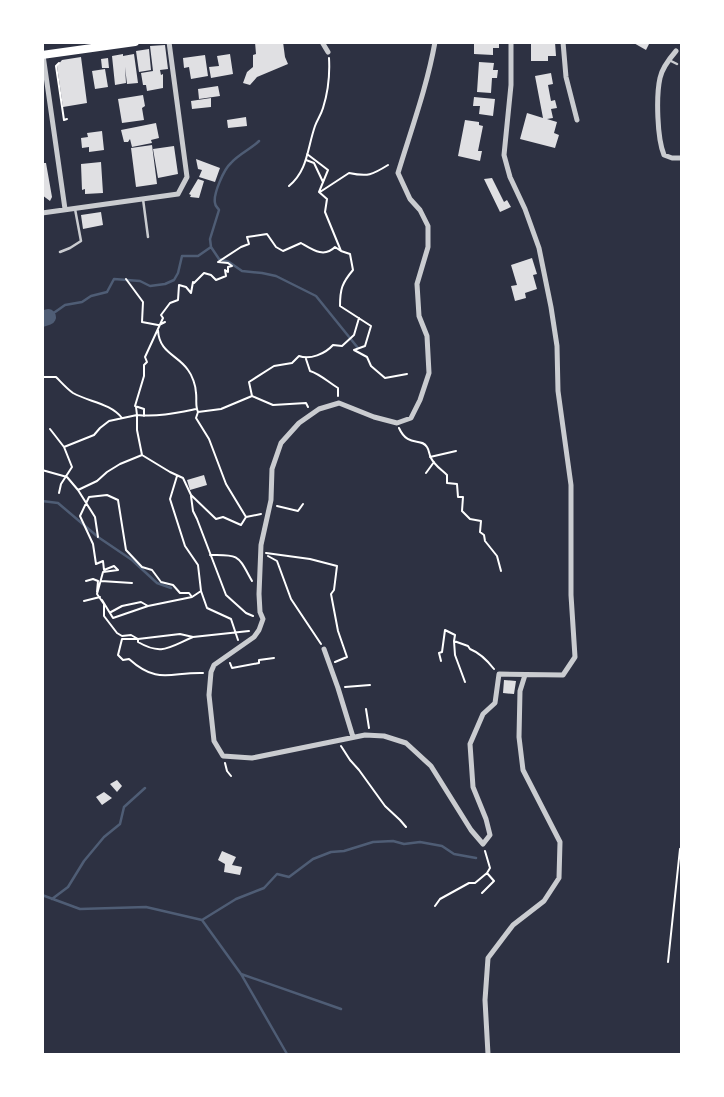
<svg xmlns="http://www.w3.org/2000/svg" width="724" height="1097" viewBox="0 0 724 1097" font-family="Karla,sans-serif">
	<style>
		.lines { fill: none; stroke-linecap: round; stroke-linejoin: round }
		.stream { stroke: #4f5d75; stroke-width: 2.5 }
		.river { stroke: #4f5d75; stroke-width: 16 }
		.building { fill: #e0e0e3 }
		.path { stroke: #fff; stroke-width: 2 }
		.service { stroke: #caccd0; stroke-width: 2.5 }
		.minor { stroke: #caccd0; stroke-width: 5 }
		.secondary { stroke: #fff; stroke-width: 8 }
	</style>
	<rect width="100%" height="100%" fill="#2d3142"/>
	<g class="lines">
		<!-- stream -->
		<path class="stream" d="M 211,247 L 219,259 L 229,262 L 242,271 L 262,273 L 276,276 L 316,296 L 358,348
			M 48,317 L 65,305 L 82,302 L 91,296 L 107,292 L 114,279 L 140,281 L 150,286 L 165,284 L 174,280 L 178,273 L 182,256 L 198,256 L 211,247 L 210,239 L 219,210 C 218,208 215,206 215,203 C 213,194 224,169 231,163 C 239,154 251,149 259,141
			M 42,501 L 58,503 L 98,537 L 132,560 L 157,583 L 171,588
			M 42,895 L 80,909 L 146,907 L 202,920 L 236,899 L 264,888 L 277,874 L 289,877 L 313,859 L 331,852 L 344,851 L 373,842 L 393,841 L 404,844 L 420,842 L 442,846 L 454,854 L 476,858
			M 52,899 L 68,887 L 84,861 L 104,837 L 120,824 L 124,807 L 145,788
			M 202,920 L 241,974 L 341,1009
			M 241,974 L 287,1054"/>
		<!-- river -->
		<path class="river" d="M 42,319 L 48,317"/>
	</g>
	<!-- building -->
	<path class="building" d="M 255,42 L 283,42 L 285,57 L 288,64 L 257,77 L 250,85 L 243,83 L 247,72 L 253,67 L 253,55 L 256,54 Z
		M 474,42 L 499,42 L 499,48 L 493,48 L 493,55 L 474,54 Z
		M 531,42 L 555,42 L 556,56 L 548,56 L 548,61 L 531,61 Z
		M 632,42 L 650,42 L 646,50 Z
		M 165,45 L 168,69 L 160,70 L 161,75 L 163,74 L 163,88 L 147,91 L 146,85 L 143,85 L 141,73 L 153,71 L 150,46 Z
		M 149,49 L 151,70 L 139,72 L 136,51 Z
		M 123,54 L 123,56 L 134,54 L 138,83 L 127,84 L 125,67 L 126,83 L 115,85 L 112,56 Z
		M 230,54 L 233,74 L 211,78 L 209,67 L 219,66 L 217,56 Z
		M 205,55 L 208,76 L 191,79 L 189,67 L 184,68 L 183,58 Z
		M 81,57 L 87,103 L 63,107 L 57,66 L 62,60 Z
		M 108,58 L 109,68 L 102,68 L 101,59 Z
		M 479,62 L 494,63 L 493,70 L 498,70 L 497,78 L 492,78 L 491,93 L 477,92 Z
		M 105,69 L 108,87 L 95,89 L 92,71 Z
		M 551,73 L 553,84 L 548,85 L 551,101 L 555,100 L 557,108 L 551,109 L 553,118 L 547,119 L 557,122 L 554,133 L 559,135 L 555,148 L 520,139 L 527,113 L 543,118 L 535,76 Z
		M 218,86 L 220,96 L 199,99 L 198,89 Z
		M 143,95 L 145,106 L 142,108 L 144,120 L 122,123 L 118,99 Z
		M 474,97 L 495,99 L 493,116 L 479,114 L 480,106 L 473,106 Z
		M 211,98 L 211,107 L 192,109 L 191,101 Z
		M 246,117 L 247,126 L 228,128 L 227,120 Z
		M 465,120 L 479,122 L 479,125 L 483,126 L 478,151 L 482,151 L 480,161 L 458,156 Z
		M 156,123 L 159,138 L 151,140 L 152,143 L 132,147 L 130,139 L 128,142 L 124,142 L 121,130 Z
		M 102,131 L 104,150 L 89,152 L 89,147 L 82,148 L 81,138 L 88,137 L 87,133 Z
		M 152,145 L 157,184 L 136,187 L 131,148 Z
		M 174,146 L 178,174 L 158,178 L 153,149 Z
		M 196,159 L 220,168 L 215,182 L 199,177 L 202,170 L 198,169 Z
		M 101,162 L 103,193 L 85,194 L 85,189 L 82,190 L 81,164 Z
		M 42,163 L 46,163 L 52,197 L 50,201 L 42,195 Z
		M 492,178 L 504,202 L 507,200 L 511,207 L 500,212 L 484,179 Z
		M 198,179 L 204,181 L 199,198 L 190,197 L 191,195 L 189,194 Z
		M 101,212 L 103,225 L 83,229 L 81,215 Z
		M 532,258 L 537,274 L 533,275 L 537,289 L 525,293 L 526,298 L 515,301 L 511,286 L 517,285 L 511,265 Z
		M 204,475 L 207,485 L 190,490 L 187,480 Z
		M 504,680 L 516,681 L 514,694 L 503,693 Z
		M 117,780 L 122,786 L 117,792 L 110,784 Z
		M 104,792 L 112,798 L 102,805 L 96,797 Z
		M 222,851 L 236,857 L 232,865 L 242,867 L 240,875 L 224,872 L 225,864 L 218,860 Z"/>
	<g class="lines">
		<!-- path -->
		<path class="path" d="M 59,63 L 56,66 L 64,120 L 67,119
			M 307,154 L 328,170 L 319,192 L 327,199 L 325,212 L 341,251 L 350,254 L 353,270 C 342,283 340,289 340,306 L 371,326 L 365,346 L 354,350 L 367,357 L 371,366 L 385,378 L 407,374
			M 306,160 L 314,163 L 323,182
			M 289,186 C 308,170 307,149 315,126 C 317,120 321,115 323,108 C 328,92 330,75 329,58
			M 320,192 L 349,173 C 368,177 372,175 388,165
			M 126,279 L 143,302 L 142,322 L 158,325
			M 159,325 L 165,322
			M 158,330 C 159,353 178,355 188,370 C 192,375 196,386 196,393 C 197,399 195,406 198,412 L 196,418 L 209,439 L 226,484 L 246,517
			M 306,359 L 310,371 C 320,374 328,382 338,388 L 338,396
			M 42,377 L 56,377 C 61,382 67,389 73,393 C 89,402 110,403 122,418
			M 252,396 L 249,382 L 274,366 L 292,363 L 299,356 C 310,360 325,354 333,345 L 342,346 L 354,335 L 359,318
			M 136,407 L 137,415 C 158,417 176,413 196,409
			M 198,412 L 221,409 L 252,396 L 273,405 L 306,403 L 308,407
			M 144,416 L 144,409 L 135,406 L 144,376 L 144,365 L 147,362 L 145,357 L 163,318 L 161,315 L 170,303 L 178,300 L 179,285 L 186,287 L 191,293 L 193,282 L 194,283 L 204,273 L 211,275 L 216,280 L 226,276 L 225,270 L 228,272 L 228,267 L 232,266 L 228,263 L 218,262 L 241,247 L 249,244 L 247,237 L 267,234 L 276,247 L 283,251 L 301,243 C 313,250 324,258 335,247 L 341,251
			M 399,428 C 408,448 421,437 427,447 C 429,450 429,454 431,458 C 435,466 441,469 447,475 L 447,483 L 457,484 L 458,497 L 463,497 L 462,511 L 470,519 L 481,521 L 480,532 L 484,535 L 485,541 L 497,556 L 501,571
			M 50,429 L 64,447 L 72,467 L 61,484 L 59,493
			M 64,447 L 94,435 L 100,428 L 109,421 L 137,415 L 137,430 L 142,455 L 170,472 L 183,478 L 191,495 L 216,519 L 223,517 L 241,525 L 246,517 L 261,514
			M 430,457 L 456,451
			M 42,470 L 67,477 L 78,490 L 97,481 L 107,472 L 120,464 L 142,455
			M 426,473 L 434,462
			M 177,476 L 170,499 L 185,546 L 198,565 L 201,591
			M 78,490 L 95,517 L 98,537
			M 191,496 L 193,511 L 197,519 L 226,595 L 246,613 L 253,616
			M 277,506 L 298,511 L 303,504
			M 266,553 L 310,559 L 337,566 L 334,590 L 331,594 L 338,631 L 347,657 L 335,662
			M 210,555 C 240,554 238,556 252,581
			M 268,556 L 277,561 L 291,599 L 321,644
			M 86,581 L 93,579 L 98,581 L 97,592
			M 101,581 L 132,583
			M 192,597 L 189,593 L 180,593 L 173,585 L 161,582 L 152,570 L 142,567 L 126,550 L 118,500 L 107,495 L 89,497 L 80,516 L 93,544 L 96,564 L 103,561 L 104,570 L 114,566 L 118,570 L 103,572 L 97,594 L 104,604 L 104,616 L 117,633 L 122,636 L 131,635 L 138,639 L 122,639 L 118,655 L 123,660 L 129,659 C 158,685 170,672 203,673
			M 102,600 L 113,618 L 148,606
			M 84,601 L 100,597
			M 111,612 L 122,606 L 141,602 L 148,606 L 192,597 L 201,591 L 207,608 L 231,619 L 238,640
			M 138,639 L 180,634 L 193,637 L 249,631
			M 138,639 L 138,642 C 162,656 169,647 193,637
			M 454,641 L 455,655 L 465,682
			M 441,661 L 439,653 L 442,652 L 445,630 L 455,635 L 454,641 L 468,646 L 470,649 C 480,653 487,660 494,669
			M 230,663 L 232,668 L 259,663 L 259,660 L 274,658
			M 345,687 L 370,685
			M 366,709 L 369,728
			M 341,746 L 350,760 L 359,770 L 385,806 L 400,820 L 406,827
			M 225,763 L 227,771 L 231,776
			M 482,893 L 494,881 L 487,873
			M 435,906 L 440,899 L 469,883 L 475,883 L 487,873 L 490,868 L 485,851
			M 668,962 L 680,849 L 682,848"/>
		<!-- service -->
		<path class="service" d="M 669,60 L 677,64
			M 143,199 L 148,237
			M 60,252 L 70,248 L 81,241 L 75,209"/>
		<!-- minor -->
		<path class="minor" d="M 322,42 L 328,52
			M 435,42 C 427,87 411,130 398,173 L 410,199 L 420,210 L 428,226 L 428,247 L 417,284 L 419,316 L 427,336 L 429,373 L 420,400 L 411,418 L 397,423 L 374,417 L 339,403 L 319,409 L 299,423 L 281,443 L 272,469 L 271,500 L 261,545 L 259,594 L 260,612 L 263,619 L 259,630 L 254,637 L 214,665 L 211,672 L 209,695 L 214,741 L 223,756 L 252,758 L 365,735 L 384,736 L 406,743 L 431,766 L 471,830 L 483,844 L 490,835 L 486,819 L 473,787 L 470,744 L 483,714 L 495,703 L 499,674 L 563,675 L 575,657 L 571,595 L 571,485 L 558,391 L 557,346 L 551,307 L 539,248 L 525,209 L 510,177 L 504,155 L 511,85 L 511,42
			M 563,42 L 566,77 L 577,120
			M 676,51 C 670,58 662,68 660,78 C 656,96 657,138 664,155 L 672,158 L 682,158
			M 43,55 L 65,209
			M 42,213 L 178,194 L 187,177 L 169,42
			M 324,649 L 338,688 L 353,737
			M 488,1054 L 485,1000 L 488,958 L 513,925 L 544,901 L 559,878 L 560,842 L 523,770 L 519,737 L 520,691 L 525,675"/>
		<!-- secondary -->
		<path class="secondary" d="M 42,55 L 135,42"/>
	</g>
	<!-- border -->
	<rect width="724" height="1097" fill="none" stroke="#ffffff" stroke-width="88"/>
</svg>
